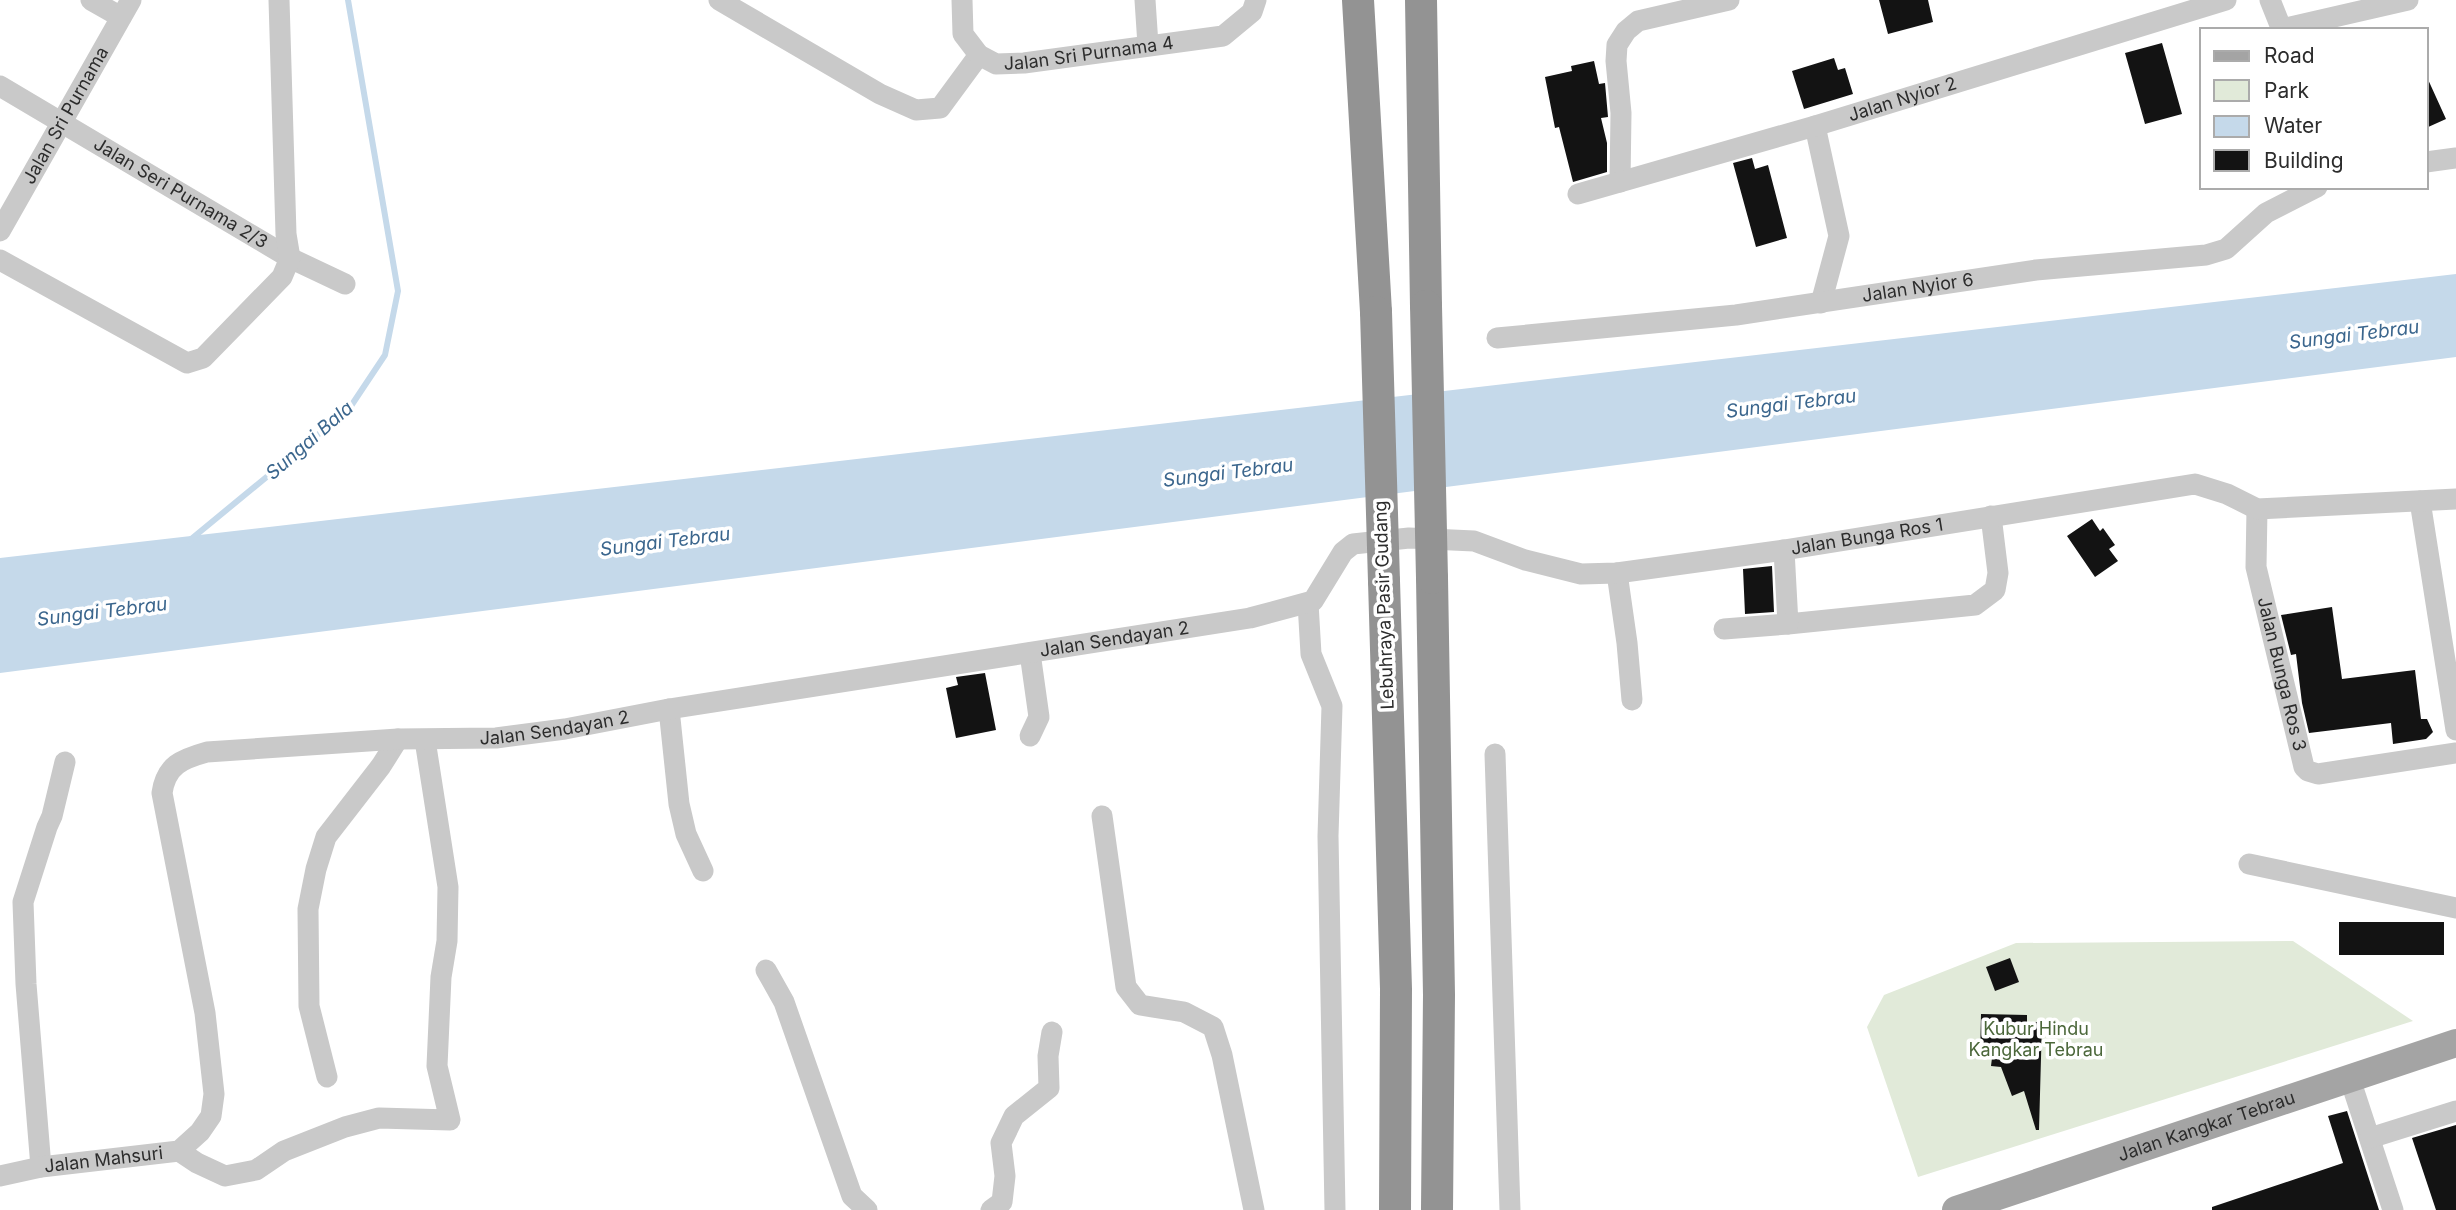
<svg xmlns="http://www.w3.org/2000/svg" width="2456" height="1210" viewBox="0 0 2456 1210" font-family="Inter,sans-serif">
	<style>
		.green { fill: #e1ead9 }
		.water { fill: #c5d9ea }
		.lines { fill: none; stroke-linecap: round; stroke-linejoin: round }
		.stream { stroke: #c5d9ea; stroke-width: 6 }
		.building { fill: #131313 }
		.minor { stroke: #c9c9c9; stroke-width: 21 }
		.major { stroke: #a4a4a4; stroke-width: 28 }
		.highway { stroke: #939393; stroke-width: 32 }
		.highway-bridge { stroke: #939393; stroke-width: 32 }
		.labels { text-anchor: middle; stroke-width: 7; stroke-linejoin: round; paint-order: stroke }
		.street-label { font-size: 18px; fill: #2c2c2c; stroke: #fff }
		.park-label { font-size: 18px; fill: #4b673a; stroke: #fff }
		.water-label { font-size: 19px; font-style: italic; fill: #3b668d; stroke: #fff }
	</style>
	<rect width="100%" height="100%" fill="#fff"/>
	<!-- green -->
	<path class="green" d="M 2293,941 L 2413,1021 L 1918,1177 L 1867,1027 L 1884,995 L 2016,943 Z"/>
	<!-- water -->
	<path class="water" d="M 2456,274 L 2456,357 L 0,673 L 0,558 Z"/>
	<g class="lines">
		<!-- stream -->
		<path class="stream" d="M 190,540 L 349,409 L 385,355 L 398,291 L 348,0"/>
	</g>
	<!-- building -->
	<path class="building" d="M 1879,0 L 1928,0 L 1933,22 L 1888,34 Z
		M 2162,43 L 2182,114 L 2145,124 L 2125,53 Z
		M 1834,58 L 1838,70 L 1845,68 L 1853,94 L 1804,109 L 1792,71 Z
		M 1594,61 L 1599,84 L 1605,83 L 1608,117 L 1601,118 L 1607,143 L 1607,172 L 1573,182 L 1559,127 L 1555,128 L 1545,77 L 1572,71 L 1571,66 Z
		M 2426,75 L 2446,119 L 2426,128 Z
		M 1752,158 L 1755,169 L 1768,165 L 1787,238 L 1756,247 L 1733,163 Z
		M 2092,519 L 2100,531 L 2103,528 L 2115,545 L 2109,549 L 2118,561 L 2095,577 L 2067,536 Z
		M 1772,566 L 1774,612 L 1745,614 L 1743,569 Z
		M 2332,607 L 2342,679 L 2415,670 L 2421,719 L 2427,719 L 2433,732 L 2426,739 L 2393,744 L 2391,723 L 2309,733 L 2302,703 L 2296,654 L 2291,655 L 2281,615 Z
		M 985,673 L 996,730 L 956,738 L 946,688 L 958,685 L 956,677 Z
		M 2339,922 L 2444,922 L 2444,955 L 2339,955 Z
		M 2010,958 L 2019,982 L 1995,991 L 1986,967 Z
		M 1981,1014 L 2027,1015 L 2027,1022 L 2042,1022 L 2039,1130 L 2036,1130 L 2024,1091 L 2012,1096 L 2001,1067 L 1991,1066 L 1992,1058 L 1980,1058 Z
		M 2347,1111 L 2379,1210 L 2212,1210 L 2212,1207 L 2343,1163 L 2328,1116 Z
		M 2456,1125 L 2456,1210 L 2436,1210 L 2412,1138 Z"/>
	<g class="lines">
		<!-- minor -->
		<g class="minor">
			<path d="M 91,0 L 121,17"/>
			<path d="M 719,0 L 880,94 L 916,110 L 940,108 L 979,55"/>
			<path id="s1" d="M 962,0 L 963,34 L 979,55 L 996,64 L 1024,63 L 1223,36 L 1252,12 L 1256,0"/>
			<path d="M 1145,0 L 1148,45"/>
			<path d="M 2270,0 L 2282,30"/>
			<path d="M 2282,29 L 2408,0"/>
			<path id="s2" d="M 0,86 L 290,258 L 345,284"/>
			<path d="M 1815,126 L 1839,236 L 1821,303"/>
			<path d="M 2426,162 L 2456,158"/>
			<path d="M 1620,182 L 1621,113 L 1616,61 L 1617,45 L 1626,31 L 1638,21 L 1729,0"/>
			<path id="s3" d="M 1578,194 L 1815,126 L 2226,0"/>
			<path id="s4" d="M 0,231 L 131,0"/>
			<path d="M 0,260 L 187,363 L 203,358 L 282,277 L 290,258 L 286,234 L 279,0"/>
			<path id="s5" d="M 1497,338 L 1736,315 L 2036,270 L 2206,255 L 2226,249 L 2266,213 L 2317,187"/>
			<path d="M 2420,501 L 2456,730"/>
			<path id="s6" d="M 2257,509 L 2256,567 L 2304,767 L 2308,771 L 2318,774 L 2456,753"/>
			<path d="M 1784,550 L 1788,624 L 1975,605 L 1995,590 L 1998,573 L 1991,516"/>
			<path d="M 1617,573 L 1627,643 L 1632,700"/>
			<path d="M 1308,603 L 1311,654 L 1332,706 L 1328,836 L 1335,1210"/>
			<path d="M 1724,629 L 1788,624"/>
			<path d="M 1030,653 L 1039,717 L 1030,736"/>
			<path d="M 669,709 L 679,804 L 686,834 L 703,871"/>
			<path d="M 1495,754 L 1510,1210"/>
			<path d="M 1102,816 L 1126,987 L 1140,1005 L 1184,1012 L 1213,1027 L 1222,1055 L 1254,1210"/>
			<path d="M 2249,864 L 2456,908"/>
			<path d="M 766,970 L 784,1002 L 852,1196 L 867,1210"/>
			<path d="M 327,1077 L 309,1006 L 308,909 L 316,869 L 326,837 L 381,766 L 398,739"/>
			<path d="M 2350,1079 L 2393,1210"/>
			<path d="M 2370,1138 L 2456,1111"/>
			<path d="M 179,1151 L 197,1163 L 225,1176 L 256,1170 L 284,1151 L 345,1127 L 379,1118 L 450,1120 L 437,1066 L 441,977 L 447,941 L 448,887 L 425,740"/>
			<path d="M 41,1167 L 26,984 L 23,902 L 47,827 L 52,816 L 65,762"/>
			<path id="s7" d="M 0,1176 L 41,1167 L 179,1151 L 200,1132 L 211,1116 L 214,1094 L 205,1013 L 162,793 C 166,765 182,759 207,752 L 398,739 L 496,738 L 565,729 L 669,709 L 1250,618 L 1313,601 L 1343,552 L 1353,544 L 1409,538 L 1474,541 L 1525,560 L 1581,574 L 1617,573 L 1784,550 L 2195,484 L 2227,494 L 2257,509 L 2456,499"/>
			<path d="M 991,1210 L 1002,1202 L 1005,1176 L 1001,1143 L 1014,1116 L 1049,1088 L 1048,1056 L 1052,1032"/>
		</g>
		<!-- major -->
		<path class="major" id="s8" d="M 1956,1210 L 2456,1043"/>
		<!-- highway -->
		<path class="highway" d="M 1358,0 L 1376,312
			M 1421,0 L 1426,306
			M 1432,578 L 1439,995 L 1437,1210
			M 1384,581 L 1396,989 L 1395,1210"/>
		<!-- highway-bridge -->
		<path class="highway-bridge" d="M 1426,306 L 1432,578
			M 1376,312 L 1384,581"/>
	</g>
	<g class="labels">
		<!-- street labels -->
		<g class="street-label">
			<text dy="6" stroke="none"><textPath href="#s1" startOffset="173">Jalan Sri Purnama 4</textPath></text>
			<text dy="6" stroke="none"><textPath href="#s3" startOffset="338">Jalan Nyior 2</textPath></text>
			<text dy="6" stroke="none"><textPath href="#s4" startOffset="133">Jalan Sri Purnama</textPath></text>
			<text dy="6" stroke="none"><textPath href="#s2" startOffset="210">Jalan Seri Purnama 2/3</textPath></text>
			<text dy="6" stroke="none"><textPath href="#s5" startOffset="424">Jalan Nyior 6</textPath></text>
			<text dy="6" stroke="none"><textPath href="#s7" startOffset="2333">Jalan Bunga Ros 1</textPath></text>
			<text transform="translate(1384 605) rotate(-92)" y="6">Lebuhraya Pasir Gudang</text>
			<text dy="6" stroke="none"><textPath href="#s7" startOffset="1538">Jalan Sendayan 2</textPath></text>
			<text dy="6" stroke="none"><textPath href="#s6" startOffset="168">Jalan Bunga Ros 3</textPath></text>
			<text dy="6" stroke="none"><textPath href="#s7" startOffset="971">Jalan Sendayan 2</textPath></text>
			<text dy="6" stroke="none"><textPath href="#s8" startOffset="264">Jalan Kangkar Tebrau</textPath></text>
			<text dy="6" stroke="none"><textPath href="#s7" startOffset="105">Jalan Mahsuri</textPath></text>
		</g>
		<!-- park labels -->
		<g class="park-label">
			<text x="2036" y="1035">Kubur Hindu<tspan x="2036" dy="21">Kangkar Tebrau</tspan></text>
		</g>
		<!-- water labels -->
		<g class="water-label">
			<text transform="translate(2354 334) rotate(-7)" y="7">Sungai Tebrau</text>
			<text transform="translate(1791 403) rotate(-7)" y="7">Sungai Tebrau</text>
			<text transform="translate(309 440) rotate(-41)" y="7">Sungai Bala</text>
			<text transform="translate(1228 472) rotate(-7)" y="7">Sungai Tebrau</text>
			<text transform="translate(665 541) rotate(-7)" y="7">Sungai Tebrau</text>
			<text transform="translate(102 611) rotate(-7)" y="7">Sungai Tebrau</text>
		</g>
	</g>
	<!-- legend -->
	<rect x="2200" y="28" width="228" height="161" fill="#ffffff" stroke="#ababab" stroke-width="2"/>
	<rect x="2214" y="51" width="35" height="10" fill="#a4a4a4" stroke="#ababab" stroke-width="2"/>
	<text x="2264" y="63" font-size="21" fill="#2c2c2c">Road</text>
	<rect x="2214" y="80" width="35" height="21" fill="#e1ead9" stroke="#ababab" stroke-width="2"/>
	<text x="2264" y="98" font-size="21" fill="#2c2c2c">Park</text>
	<rect x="2214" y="116" width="35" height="21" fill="#c5d9ea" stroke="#ababab" stroke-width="2"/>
	<text x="2264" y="133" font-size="21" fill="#2c2c2c">Water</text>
	<rect x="2214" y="150" width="35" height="21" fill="#131313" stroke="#ababab" stroke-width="2"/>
	<text x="2264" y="168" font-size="21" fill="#2c2c2c">Building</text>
</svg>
